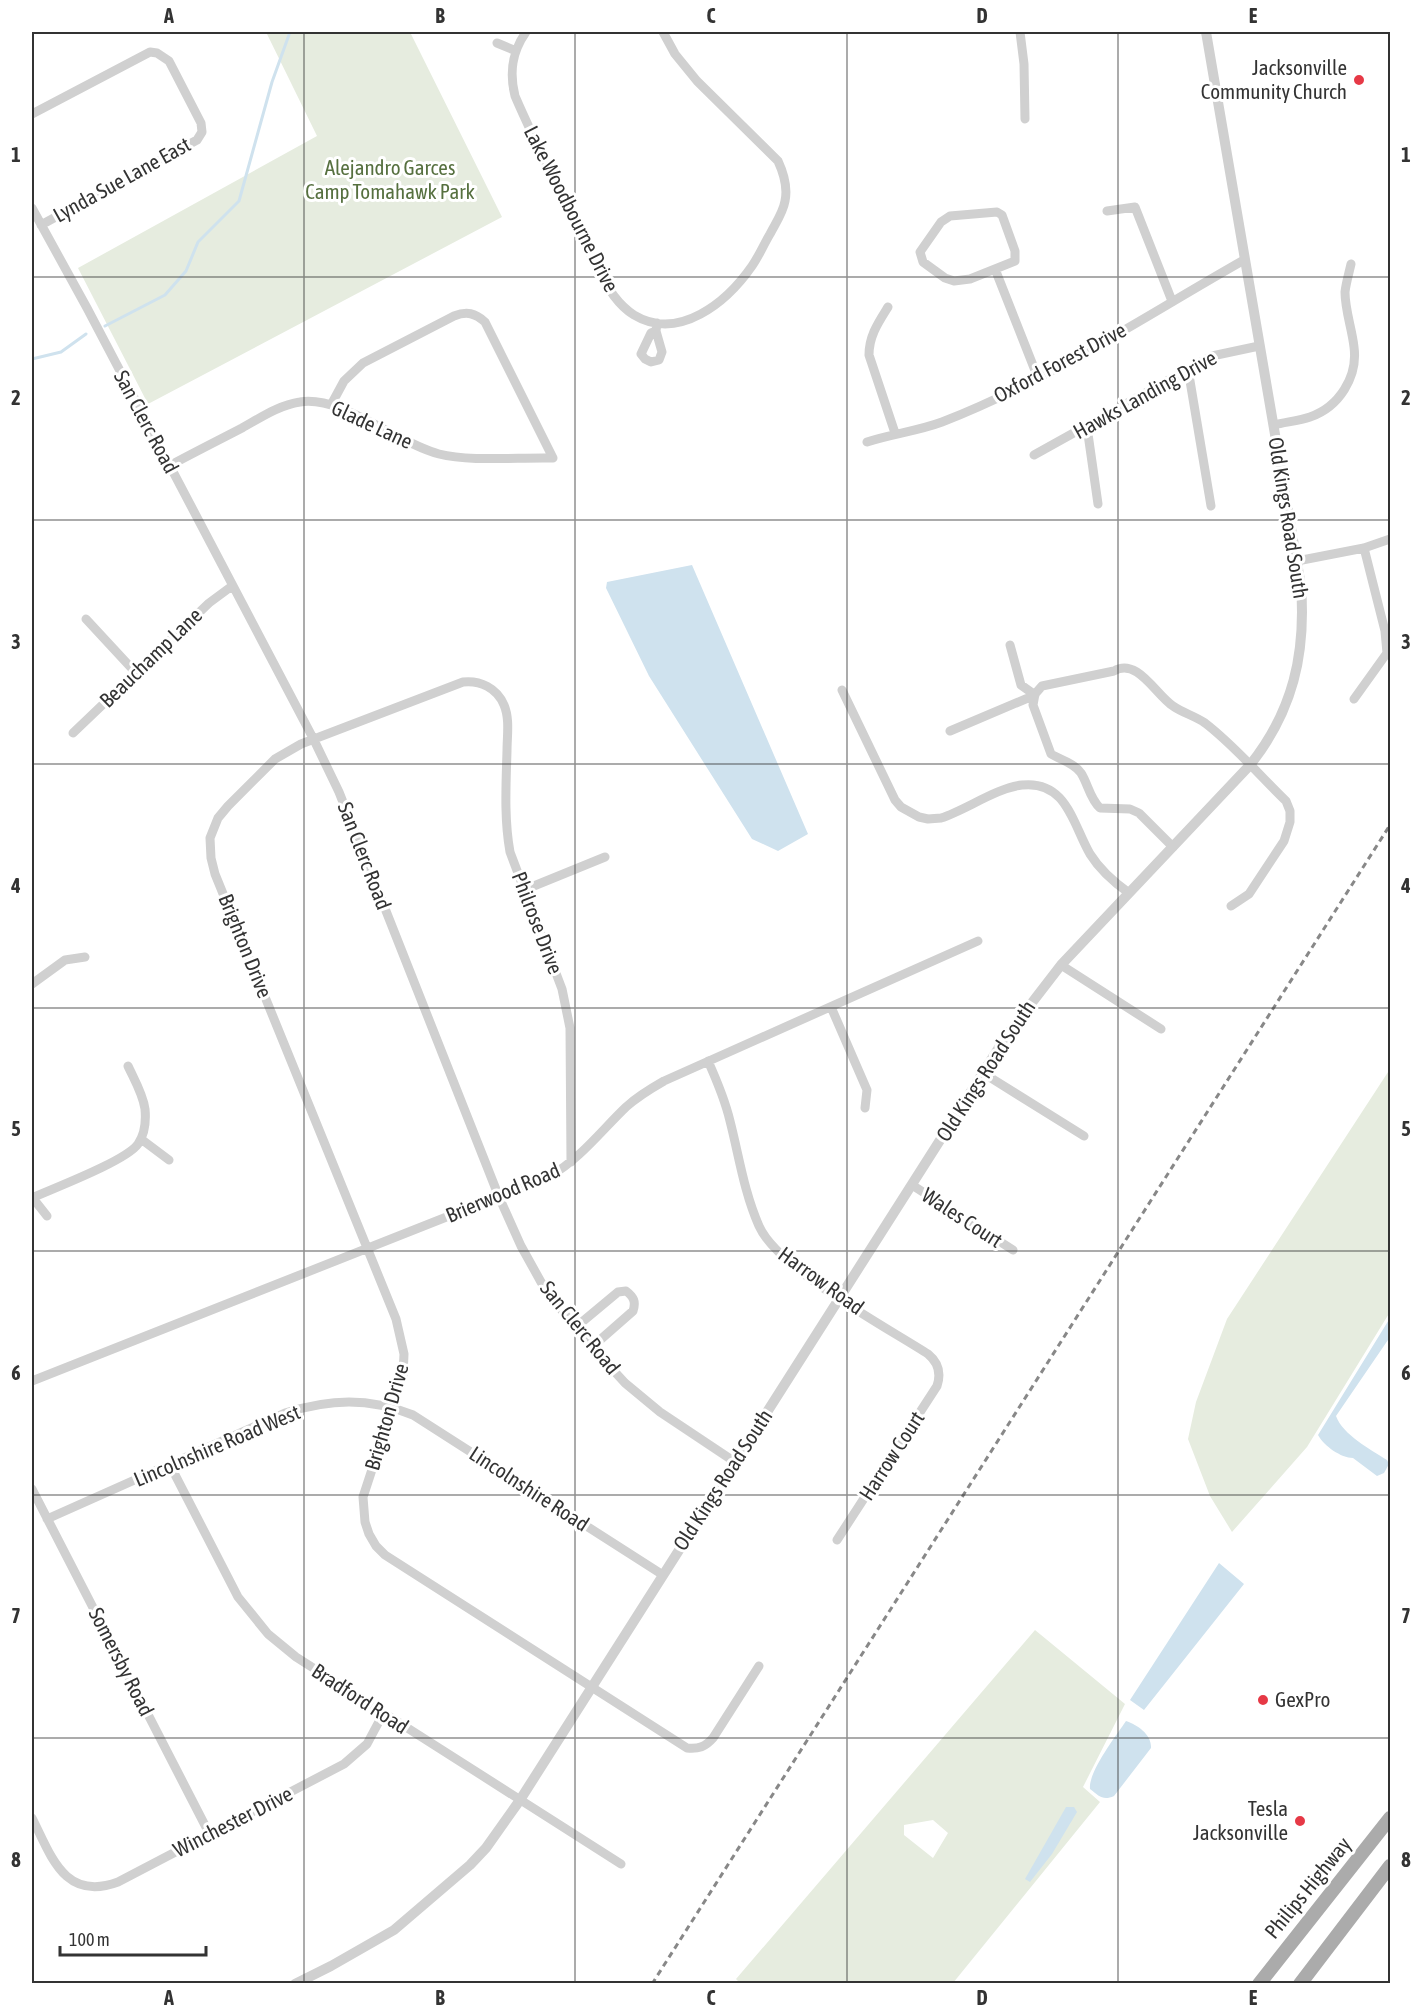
<svg xmlns="http://www.w3.org/2000/svg" width="1422" height="2015" viewBox="0 0 1422 2015" font-family="'Asap Condensed',sans-serif">
	<style>
		.green { fill: #e6ecdf; fill-rule: evenodd }
		.water { fill: #cfe2ee }
		.lines { fill: none; stroke-linecap: round; stroke-linejoin: round }
		.stream { stroke: #cfe2ee; stroke-width: 3 }
		.minor { stroke: #d0d0d0; stroke-width: 9 }
		.tertiary { stroke: #d0d0d0; stroke-width: 10 }
		.primary { stroke: #ababab; stroke-width: 14 }
		.rail { stroke: #888; stroke-width: 3; stroke-dasharray: 6 4.5; stroke-linecap: butt }
		.grid { fill: none; stroke: #333; stroke-width: 1.5; stroke-opacity: 0.55 }
		.poi-dot { fill: #e63946; stroke: #fff; stroke-width: 2 }
		.labels { text-anchor: middle; stroke-width: 6; stroke-linejoin: round; paint-order: stroke }
		.poi-label { font-size: 21px; fill: #333; stroke: #fff; text-anchor: end }
		.park-label { font-size: 21px; fill: #56703f; stroke: #fff }
		.street-label { font-size: 21px; fill: #333; stroke: #fff }
		.neatline { fill: none; stroke: #333; stroke-width: 2 }
		.grid-label { font-size: 20px; text-anchor: middle; font-weight: bold; fill: #333 }
	</style>
	<rect width="100%" height="100%" fill="#fff"/>
	<!-- green -->
	<path class="green" d="M 266,32 L 410,32 L 502,217 L 148,404 L 78,268 L 317,136 Z
		M 1390,1069 L 1390,1312 L 1307,1447 L 1232,1532 L 1210,1496 L 1188,1439 L 1196,1402 L 1227,1319 Z
		M 1035,1630 L 1125,1704 L 1083,1787 L 1100,1802 L 953,1983 L 741,1984 L 736,1979 ZM 933,1820 L 948,1833 L 933,1858 L 904,1835 L 904,1825 Z"/>
	<!-- water -->
	<path class="water" d="M 692,565 L 808,834 L 778,851 L 752,839 L 649,676 L 606,588 L 607,582 Z
		M 1390,1318 L 1390,1337 L 1336,1416 C 1343,1435 1370,1449 1387,1460 L 1389,1464 L 1384,1473 L 1377,1476 L 1353,1458 C 1341,1458 1324,1446 1318,1435 Z
		M 1219,1563 L 1244,1584 L 1144,1710 L 1130,1700 Z
		M 1126,1721 C 1138,1725 1152,1735 1151,1748 L 1114,1796 C 1103,1801 1099,1796 1090,1789 C 1088,1772 1116,1736 1126,1721 Z
		M 1066,1807 L 1074,1807 L 1077,1812 L 1052,1854 L 1030,1882 L 1025,1879 Z"/>
	<g class="lines">
		<!-- stream -->
		<path class="stream" d="M 105,326 L 165,295 L 186,271 L 198,242 L 239,201 L 272,82 L 290,32
			M 32,359 L 61,352 L 86,334"/>
		<!-- minor -->
		<path class="minor" d="M 526,32 C 512,52 509,72 515,96 C 533,138 554,179 574,220 C 587,245 598,274 614,296 C 620,304 626,310 634,315 C 679,342 727,302 752,266 C 759,256 764,244 770,234 C 775,224 783,213 785,201 C 788,187 784,174 778,161 L 697,81 L 675,54 L 663,32
			M 1020,32 L 1024,64 L 1025,119
			M 497,43 L 516,51
			M 32,114 L 150,52 L 157,53 L 169,61 L 201,123 L 202,132 L 197,140 L 41,225
			M 32,208 L 87,308 L 314,740 L 339,792 L 499,1197 L 521,1246 L 541,1282 L 559,1307 L 592,1347 L 625,1383 L 660,1412 L 735,1462
			M 1107,211 L 1135,207 L 1172,301
			M 997,212 L 1002,215 L 1015,251 L 1015,261 L 970,279 L 954,281 L 945,278 L 923,262 L 920,252 L 941,222 L 950,216 Z
			M 995,269 L 1038,378
			M 888,307 C 878,323 869,336 869,355 L 895,433
			M 656,331 L 662,352 L 659,360 L 651,362 L 645,359 L 641,354 L 651,333 L 656,331 L 657,323
			M 1188,369 L 1211,506
			M 1274,425 C 1285,422 1299,421 1310,417 C 1339,407 1358,377 1354,347 C 1352,329 1345,310 1345,292 C 1346,283 1349,273 1351,264
			M 1087,427 L 1098,504
			M 867,442 C 891,434 918,431 942,422 C 1048,381 1145,316 1244,260
			M 1034,455 L 1212,356 L 1259,346
			M 169,466 C 193,453 217,441 242,428 C 260,418 279,405 300,402 C 341,395 397,443 439,454 C 470,462 519,457 553,458 L 485,322 C 475,313 467,311 454,316 L 363,363 L 344,381 L 331,405
			M 1297,561 L 1364,548 L 1390,539
			M 86,619 L 136,673
			M 1010,645 L 1021,685 L 1035,695
			M 842,690 L 895,800 L 901,807 L 919,817 L 928,819 L 941,818 C 966,810 996,788 1022,785 C 1067,780 1073,825 1090,854 C 1100,870 1115,883 1129,893
			M 1354,699 L 1387,653 L 1385,631 L 1364,548
			M 950,731 L 1035,695
			M 73,733 L 209,603 L 232,586
			M 1173,847 L 1139,813 L 1130,809 L 1100,808 C 1090,799 1088,784 1081,773 C 1074,763 1061,760 1051,754 L 1033,705 L 1035,694 L 1042,686 L 1114,671 C 1137,657 1156,695 1173,706 C 1183,713 1195,716 1205,723 C 1235,746 1259,775 1286,801 L 1290,811 L 1290,822 L 1284,841 L 1249,894 L 1231,906
			M 524,890 L 605,857
			M 1061,965 L 1161,1029
			M 32,984 L 65,960 L 85,957
			M 831,1007 L 867,1090 L 865,1108
			M 708,1061 C 717,1081 725,1100 730,1121 C 739,1156 744,1192 759,1226 C 778,1269 886,1327 928,1354 C 939,1363 941,1374 937,1386 L 837,1540
			M 983,1073 L 1084,1136
			M 141,1139 L 169,1160
			M 571,1162 L 570,1028 L 562,989 L 510,852 C 504,819 506,785 507,751 C 507,736 510,719 504,705 C 497,688 480,680 463,682 L 301,744 L 275,759 L 228,806 L 218,818 L 210,838 L 211,858 L 215,874 L 396,1319 L 404,1354 L 403,1375 L 363,1497 L 365,1522 L 369,1534 L 376,1546 L 385,1555 L 687,1748 C 699,1749 705,1747 713,1738 L 759,1666
			M 912,1185 L 1013,1250
			M 32,1197 L 47,1216
			M 32,1198 C 54,1188 126,1161 138,1144 C 145,1134 146,1120 145,1109 C 143,1094 134,1079 128,1066
			M 576,1327 L 618,1292 L 626,1291 C 634,1297 636,1302 633,1311 L 592,1347
			M 32,1381 L 550,1176 C 580,1159 601,1131 626,1107 C 637,1097 650,1089 664,1081 L 978,941
			M 170,1465 L 238,1597 L 268,1634 L 296,1657 L 621,1864
			M 32,1489 L 210,1835
			M 47,1519 L 285,1413 C 330,1399 368,1397 413,1415 L 663,1575
			M 32,1818 C 51,1855 64,1902 118,1882 L 344,1764 L 367,1744 L 383,1714"/>
		<!-- tertiary -->
		<path class="tertiary" d="M 295,1984 L 331,1966 L 394,1930 L 470,1865 L 486,1848 L 520,1800 L 1007,1035 L 1061,965 L 1250,765 C 1293,711 1306,654 1301,586 L 1206,32"/>
		<!-- primary -->
		<path class="primary" d="M 1259,1984 L 1390,1818
			M 1300,1984 L 1390,1866"/>
		<!-- rail -->
		<path class="rail" d="M 652,1984 L 1390,825"/>
	</g>
	<!-- grid -->
	<path class="grid" d="M 304,32 L 304,1984M 575,32 L 575,1984M 847,32 L 847,1984M 1118,32 L 1118,1984M 32,277 L 1390,277M 32,520 L 1390,520M 32,764 L 1390,764M 32,1008 L 1390,1008M 32,1251 L 1390,1251M 32,1495 L 1390,1495M 32,1738 L 1390,1738"/>
	<!-- markers -->
	<g class="poi-dot">
		<circle cx="1359" cy="80" r="6"/>
		<circle cx="1263" cy="1700" r="6"/>
		<circle cx="1300" cy="1821" r="6"/>
	</g>
	<g class="labels">
		<!-- poi labels -->
		<g class="poi-label">
			<text x="1347" y="75">Jacksonville<tspan x="1347" dy="24">Community Church</tspan></text>
			<text x="1275" y="1707" text-anchor="start">GexPro</text>
			<text x="1288" y="1816">Tesla<tspan x="1288" dy="24">Jacksonville</tspan></text>
		</g>
		<!-- park labels -->
		<g class="park-label">
			<text x="390" y="175">Alejandro Garces<tspan x="390" dy="24">Camp Tomahawk Park</tspan></text>
		</g>
		<!-- street labels -->
		<g class="street-label">
			<text transform="translate(122 180) rotate(-29)" y="7">Lynda Sue Lane East</text>
			<text transform="translate(571 209) rotate(63)" y="7">Lake Woodbourne Drive</text>
			<text transform="translate(1060 363) rotate(-28)" y="7">Oxford Forest Drive</text>
			<text transform="translate(1145 395) rotate(-29)" y="7">Hawks Landing Drive</text>
			<text transform="translate(146 422) rotate(62)" y="7">San Clerc Road</text>
			<text transform="translate(372 425) rotate(25)" y="7">Glade Lane</text>
			<text transform="translate(1288 518) rotate(81)" y="7">Old Kings Road South</text>
			<text transform="translate(151 658) rotate(-44)" y="7">Beauchamp Lane</text>
			<text transform="translate(364 856) rotate(69)" y="7">San Clerc Road</text>
			<text transform="translate(537 923) rotate(69)" y="7">Philrose Drive</text>
			<text transform="translate(245 946) rotate(68)" y="7">Brighton Drive</text>
			<text transform="translate(986 1071) rotate(-57)" y="7">Old Kings Road South</text>
			<text transform="translate(503 1193) rotate(-23)" y="7">Brierwood Road</text>
			<text transform="translate(962 1218) rotate(33)" y="7">Wales Court</text>
			<text transform="translate(821 1281) rotate(36)" y="7">Harrow Road</text>
			<text transform="translate(580 1328) rotate(51)" y="7">San Clerc Road</text>
			<text transform="translate(387 1417) rotate(-74)" y="7">Brighton Drive</text>
			<text transform="translate(217 1446) rotate(-23)" y="7">Lincolnshire Road West</text>
			<text transform="translate(892 1456) rotate(-57)" y="7">Harrow Court</text>
			<text transform="translate(723 1480) rotate(-57)" y="7">Old Kings Road South</text>
			<text transform="translate(529 1489) rotate(33)" y="7">Lincolnshire Road</text>
			<text transform="translate(121 1662) rotate(63)" y="7">Somersby Road</text>
			<text transform="translate(360 1699) rotate(33)" y="7">Bradford Road</text>
			<text transform="translate(233 1822) rotate(-27)" y="7">Winchester Drive</text>
			<text transform="translate(1308 1888) rotate(-51)" y="7">Philips Highway</text>
		</g>
	</g>
	<!-- border -->
	<rect width="1422" height="2015" fill="none" stroke="#ffffff" stroke-width="66"/>
	<!-- scale -->
	<path d="M60 1946v9h146v-9" fill="none" stroke="#333333" stroke-width="3"/>
	<text x="69" y="1946" font-size="18" fill="#333333" stroke="#ffffff" stroke-width="4.5" paint-order="stroke">100 m</text>
	<rect x="33" y="33" width="1356" height="1949" class="neatline"/>
	<g class="grid-label">
		<text x="169" y="23">A</text>
		<text x="440" y="23">B</text>
		<text x="711" y="23">C</text>
		<text x="982" y="23">D</text>
		<text x="1253" y="23">E</text>
		<text x="16" y="162">1</text>
		<text x="1406" y="162">1</text>
		<text x="16" y="405">2</text>
		<text x="1406" y="405">2</text>
		<text x="16" y="649">3</text>
		<text x="1406" y="649">3</text>
		<text x="16" y="893">4</text>
		<text x="1406" y="893">4</text>
		<text x="16" y="1136">5</text>
		<text x="1406" y="1136">5</text>
		<text x="16" y="1380">6</text>
		<text x="1406" y="1380">6</text>
		<text x="16" y="1623">7</text>
		<text x="1406" y="1623">7</text>
		<text x="16" y="1867">8</text>
		<text x="1406" y="1867">8</text>
		<text x="169" y="2005">A</text>
		<text x="440" y="2005">B</text>
		<text x="711" y="2005">C</text>
		<text x="982" y="2005">D</text>
		<text x="1253" y="2005">E</text>
	</g>
</svg>
